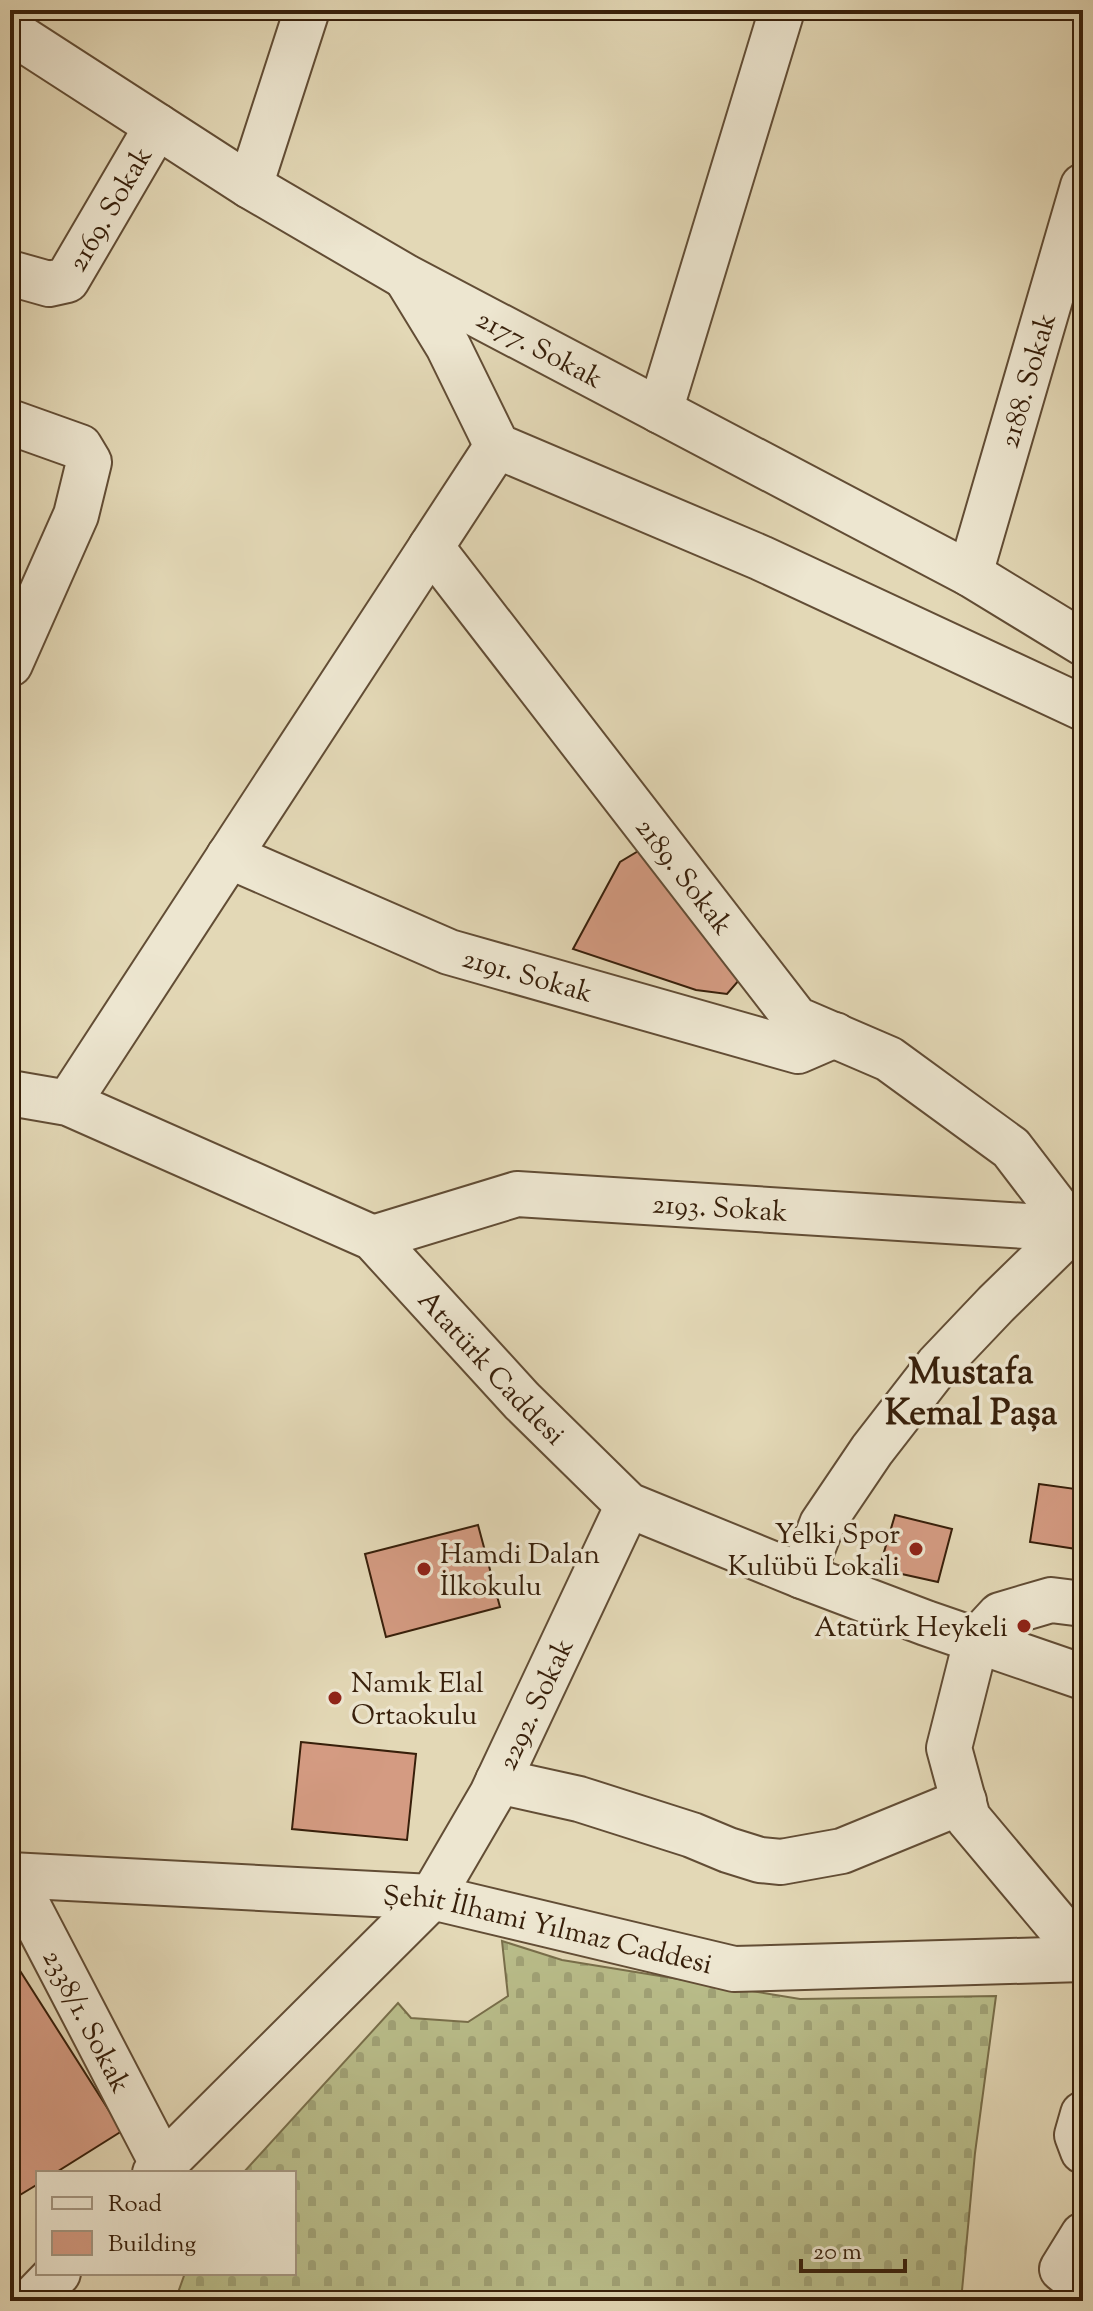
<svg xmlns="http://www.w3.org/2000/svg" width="1093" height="2311" viewBox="0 0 1093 2311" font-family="'Sorts Mill Goudy',serif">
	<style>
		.cemetery { fill: url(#cemetery-stones); stroke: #786e4a; stroke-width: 2 }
		.building { fill: #d49b82; stroke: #371f0a; stroke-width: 2 }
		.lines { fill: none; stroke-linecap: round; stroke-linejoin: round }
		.minor-casing { stroke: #624d35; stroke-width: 48 }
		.minor { stroke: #ede6d0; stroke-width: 44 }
		.poi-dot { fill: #8f2418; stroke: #ede6d0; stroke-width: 3 }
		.labels { text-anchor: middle; stroke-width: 7; stroke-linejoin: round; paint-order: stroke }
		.street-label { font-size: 28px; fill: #371f0a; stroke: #ede6d0 }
		.poi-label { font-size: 28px; fill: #371f0a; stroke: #ede6d0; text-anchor: end }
		.district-label { font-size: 36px; font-weight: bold; fill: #371f0a; stroke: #ede6d0 }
	</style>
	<defs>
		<pattern id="cemetery-stones" width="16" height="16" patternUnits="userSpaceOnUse" patternTransform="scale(2)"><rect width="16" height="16" fill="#b9bd8a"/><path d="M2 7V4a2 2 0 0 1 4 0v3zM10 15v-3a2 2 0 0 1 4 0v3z" fill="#a0a276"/></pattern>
	</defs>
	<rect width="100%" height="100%" fill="#e3d8b6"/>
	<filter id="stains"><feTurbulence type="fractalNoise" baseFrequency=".0025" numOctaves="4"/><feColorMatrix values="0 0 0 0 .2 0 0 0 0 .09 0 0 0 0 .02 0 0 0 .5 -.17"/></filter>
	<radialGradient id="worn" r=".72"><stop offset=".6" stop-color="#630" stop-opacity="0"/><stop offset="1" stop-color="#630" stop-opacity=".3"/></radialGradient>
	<!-- cemetery -->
	<path class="cemetery" d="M 502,1941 L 562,1960 L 800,1999 L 996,1996 L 975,2153 L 961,2301 L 175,2301 L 185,2273 L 294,2273 L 294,2173 L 243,2173 L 398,2003 L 411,2018 L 468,2022 L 508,1996 Z"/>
	<!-- building -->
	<path class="building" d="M 640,850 L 740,979 L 727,994 L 696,990 L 573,949 L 620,862 Z
		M 1039,1484 L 1083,1490 L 1083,1550 L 1030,1542 Z
		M 895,1515 L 952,1529 L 938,1582 L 879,1569 Z
		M 478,1525 L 500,1607 L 386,1637 L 365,1554 Z
		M 301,1742 L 416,1754 L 407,1840 L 292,1829 Z
		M 10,1955 L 122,2131 L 55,2173 L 38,2173 L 38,2184 L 10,2201 Z"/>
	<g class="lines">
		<!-- minor casing -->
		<g class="minor-casing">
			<g id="minor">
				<path id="s1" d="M 10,31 L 250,186 L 406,277 L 970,574 L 1083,643"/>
				<path d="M 250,186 L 307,10"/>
				<path id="s2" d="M 10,273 L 49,284 L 67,280 L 157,126"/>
				<path d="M 407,279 L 448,346 L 497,446 L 761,558 L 1083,708"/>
				<path d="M 660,411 L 782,10"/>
				<path d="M 10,422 L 80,447 L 89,462 L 76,515 L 10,664"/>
				<path id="s3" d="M 497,446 L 431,547 L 796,1019 L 889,1059 L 1011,1148 L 1073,1229"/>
				<path id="s4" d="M 970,574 L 1083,186"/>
				<path id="s5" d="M 229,856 L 449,952 L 798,1051 L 835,1035"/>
				<path id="s6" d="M 10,1093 L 68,1103 L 373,1238 L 522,1401 L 628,1505 L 802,1576 L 926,1623 L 1083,1677"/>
				<path d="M 68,1103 L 431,547"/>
				<path id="s7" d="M 373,1238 L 517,1194 L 1073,1229"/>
				<path d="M 802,1576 L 822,1524 L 872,1450 L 938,1365 L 996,1304 L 1083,1219"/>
				<path d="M 1083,1604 L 1051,1600 L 1000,1615 L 976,1641 L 949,1748 L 968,1818 L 1083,1955"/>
				<path d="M 498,1781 L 579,1799 L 692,1835 L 728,1850 L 760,1860 L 781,1862 L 842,1851 L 964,1801"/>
				<path id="s8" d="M 10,1875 L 432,1897 L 734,1969 L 1083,1959"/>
				<path id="s9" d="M 12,1875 L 163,2165"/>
				<path d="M 1083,2114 L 1077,2135 L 1083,2151"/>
				<path id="s10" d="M 155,2173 L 432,1897 L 492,1794 L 628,1505"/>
				<path d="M 1083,2235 L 1062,2269 L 1083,2286"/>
				<path d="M 31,2301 L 58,2273"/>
			</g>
		</g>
		<!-- minor -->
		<use href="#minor" class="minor"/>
	</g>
	<!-- markers -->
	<g class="poi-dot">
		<circle cx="916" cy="1549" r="8"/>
		<circle cx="424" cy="1569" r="8"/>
		<circle cx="1024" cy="1626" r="8"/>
		<circle cx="335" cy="1698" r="8"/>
	</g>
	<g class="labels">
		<!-- street labels -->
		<g class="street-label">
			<text dy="10" stroke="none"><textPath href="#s2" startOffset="142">2169. Sokak</textPath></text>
			<text dy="10" stroke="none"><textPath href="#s1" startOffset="618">2177. Sokak</textPath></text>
			<text dy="10" stroke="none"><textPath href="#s4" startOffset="202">2188. Sokak</textPath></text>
			<text dy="10" stroke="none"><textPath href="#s3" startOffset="536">2189. Sokak</textPath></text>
			<text dy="10" stroke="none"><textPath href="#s5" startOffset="322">2191. Sokak</textPath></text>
			<text dy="10" stroke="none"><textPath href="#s7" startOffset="354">2193. Sokak</textPath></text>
			<text dy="10" stroke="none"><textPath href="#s6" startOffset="568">Atatürk Caddesi</textPath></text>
			<text dy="10" stroke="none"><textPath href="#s10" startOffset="610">2292. Sokak</textPath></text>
			<text dy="10" stroke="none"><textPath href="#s8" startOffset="542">Şehit İlhami Yılmaz Caddesi</textPath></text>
			<text dy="10" stroke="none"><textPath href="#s9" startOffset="164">2338/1. Sokak</textPath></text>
		</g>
		<!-- poi labels -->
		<g class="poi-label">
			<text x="900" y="1543">Yelki Spor<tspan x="900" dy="32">Kulübü Lokali</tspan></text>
			<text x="440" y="1563" text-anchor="start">Hamdi Dalan<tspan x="440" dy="32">İlkokulu</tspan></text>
			<text x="1008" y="1636">Atatürk Heykeli</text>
			<text x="351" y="1692" text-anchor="start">Namık Elal<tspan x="351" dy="32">Ortaokulu</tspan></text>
		</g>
		<!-- district labels -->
		<g class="district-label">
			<text x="971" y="1383">Mustafa<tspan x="971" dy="41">Kemal Paşa</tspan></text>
		</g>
	</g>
	<!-- margin -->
	<rect width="1093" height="2311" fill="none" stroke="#e3d8b6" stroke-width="40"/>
	<rect x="12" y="12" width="1069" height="2287" fill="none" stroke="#371f0a" stroke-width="4"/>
	<rect x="20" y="20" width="1053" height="2271" fill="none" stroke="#371f0a" stroke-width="2"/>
	<!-- legend -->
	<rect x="36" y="2171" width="260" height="104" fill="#ede6d0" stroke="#a49681" stroke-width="2"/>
	<rect x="52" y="2197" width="40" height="12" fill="#ede6d0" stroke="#a49681" stroke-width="2"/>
	<text x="108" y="2211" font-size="24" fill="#371f0a">Road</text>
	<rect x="52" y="2231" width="40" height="24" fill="#d49b82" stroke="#a49681" stroke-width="2"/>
	<text x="108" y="2251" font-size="24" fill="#371f0a">Building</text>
	<!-- scale -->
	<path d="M801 2259v12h104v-12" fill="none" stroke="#371f0a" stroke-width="4"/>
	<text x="813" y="2259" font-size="24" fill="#371f0a" stroke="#ede6d0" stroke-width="6" paint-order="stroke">20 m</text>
	<rect width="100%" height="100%" filter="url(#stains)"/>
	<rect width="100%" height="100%" fill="url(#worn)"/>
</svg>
